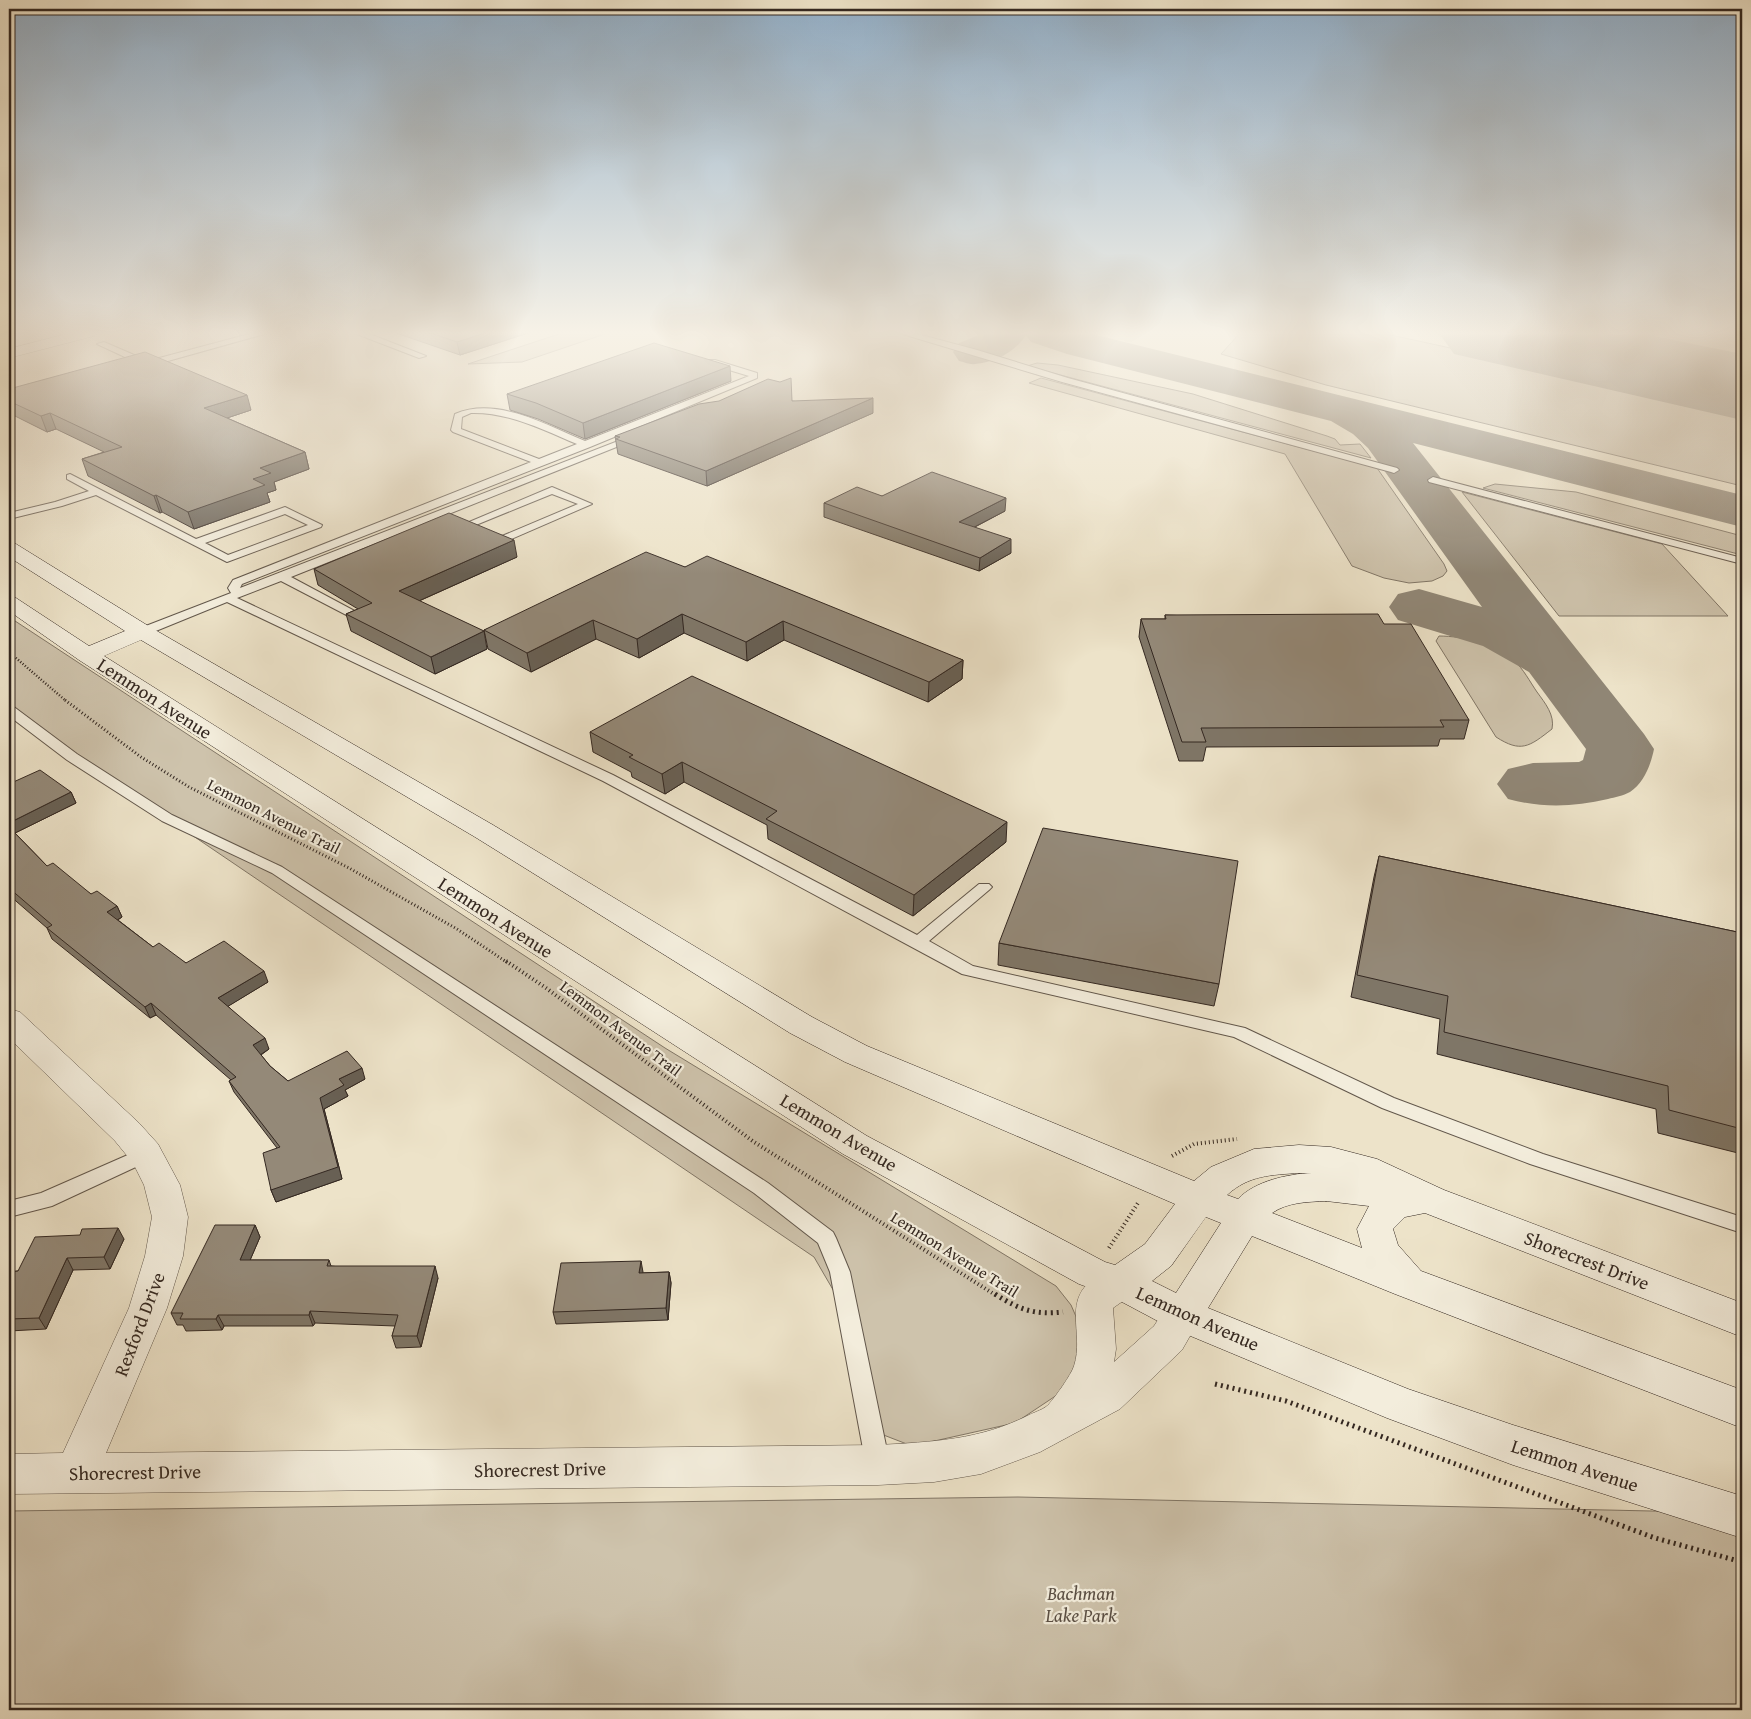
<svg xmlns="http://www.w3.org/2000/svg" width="1751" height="1719" font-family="'Gentium Book Plus',serif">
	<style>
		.green { fill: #cec3ac; stroke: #817666 }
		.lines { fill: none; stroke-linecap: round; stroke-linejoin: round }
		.taxiway { fill: #908675; fill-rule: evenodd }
		.runway { fill: #908675; fill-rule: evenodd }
		.lane-casing { stroke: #62574b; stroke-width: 2 }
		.street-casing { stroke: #62574b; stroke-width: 1 }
		.secondary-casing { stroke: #342821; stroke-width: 1 }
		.path-far3 { stroke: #342821; stroke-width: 2.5; stroke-dasharray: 1 2; stroke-linecap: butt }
		.path-far2 { stroke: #342821; stroke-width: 3; stroke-dasharray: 1 2.5; stroke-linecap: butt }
		.path-far1 { stroke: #342821; stroke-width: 4; stroke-dasharray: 1 3; stroke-linecap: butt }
		.path { stroke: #342821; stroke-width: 5; stroke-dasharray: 2 4; stroke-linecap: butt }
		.lane { fill: #f3eddc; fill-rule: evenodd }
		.street { fill: #f3eddc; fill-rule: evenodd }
		.secondary { fill: #f3eddc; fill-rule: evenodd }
		.wall { fill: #7f7667; stroke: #342821 }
		.shaded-wall { fill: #686054; stroke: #342821 }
		.building { fill: #948978; stroke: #342821 }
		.labels { text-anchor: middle; stroke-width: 4.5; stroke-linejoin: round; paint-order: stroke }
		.street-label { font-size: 16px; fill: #342821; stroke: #f3eddc }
		.near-street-label { font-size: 19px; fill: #342821; stroke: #f3eddc }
		.near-park-label { font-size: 19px; font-style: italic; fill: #5a4f44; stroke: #f3eddc }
	</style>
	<rect width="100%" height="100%" fill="#ede3c9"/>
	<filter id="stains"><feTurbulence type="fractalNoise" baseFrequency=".004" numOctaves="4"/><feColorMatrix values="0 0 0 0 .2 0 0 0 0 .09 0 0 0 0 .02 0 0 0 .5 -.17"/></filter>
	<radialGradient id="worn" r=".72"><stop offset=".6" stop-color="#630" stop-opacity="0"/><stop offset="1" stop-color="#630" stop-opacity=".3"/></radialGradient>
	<path class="green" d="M 562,333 L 608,333 L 522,362 L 468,364 Z
		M 1240,333 L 1382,333 L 1742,412 L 1742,486 L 1326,385 L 1221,354 Z
		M 1595,333 L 1742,333 L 1742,363 Z
		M 1037,363 L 1058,365 L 1193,394 L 1327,436 L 1335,439 L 1340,445 L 1360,444 L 1371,458 L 1027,366 Z
		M 1041,378 L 1377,468 L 1444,564 L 1447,571 L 1443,576 L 1432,581 L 1409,583 L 1384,578 L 1352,566 L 1285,454 L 1029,383 Z
		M 1495,484 L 1576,492 L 1742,536 L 1742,555 L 1483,488 Z
		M 1462,492 L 1662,544 L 1728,616 L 1559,616 Z
		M 9,617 L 665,1048 L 1056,1286 L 1071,1305 L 1081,1328 L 1075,1374 L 1060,1393 L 1015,1423 L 912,1446 L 868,1429 L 850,1319 L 814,1257 L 9,711 Z
		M 1439,636 C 1464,636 1494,644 1514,661 C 1523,668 1530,682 1537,692 C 1545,703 1555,715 1552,729 C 1529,747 1521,753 1496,737 L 1436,641 Z
		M 1018,1497 L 1742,1513 L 1742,1710 L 9,1710 L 9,1511 Z"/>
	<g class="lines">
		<path class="taxiway" d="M 984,333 L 1088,333 L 1742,495 L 1742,527 L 1413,443 L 1644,734 L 1654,749 C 1651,764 1644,783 1630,792 C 1623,796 1615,797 1608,799 C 1573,807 1542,808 1508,799 L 1497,784 L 1508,769 L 1533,763 L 1579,762 L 1583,760 L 1586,749 L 1529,672 L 1483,646 L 1398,620 L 1389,607 L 1398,594 L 1419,589 L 1482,607 L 1368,448 L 1353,434 L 1331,421 L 1067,354 L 1031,342 L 1026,335 C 1016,351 995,363 975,364 C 970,365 964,362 959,361 L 953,352 L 959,343 Z"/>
		<path class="runway" d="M 1439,333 L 1639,333 L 1742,354 L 1742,420 L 1454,354 Z"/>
		<g class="lane-casing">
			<path id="lane" d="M 253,333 L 268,333 L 143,368 L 140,367 L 140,364 L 97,344 L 104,342 L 148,361 Z
				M 354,333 L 367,333 L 426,356 L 419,358 Z
				M 899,333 L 914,333 L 977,350 L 1068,378 L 1397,468 L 1399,470 L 1394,473 L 1391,472 L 1062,382 Z
				M 709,360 L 715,360 L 757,373 L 757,378 L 590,447 L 242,584 L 240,588 L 631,436 L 637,436 L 639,438 L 291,577 L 364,616 L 366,618 L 364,620 L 356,620 L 281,581 L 237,598 L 613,775 L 917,935 L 979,884 L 989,884 L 992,887 L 989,890 L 929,941 L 973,966 L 1245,1028 L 1394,1098 L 1543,1154 L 1742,1217 L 1742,1233 L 1530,1164 L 1382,1108 L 1234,1037 L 962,974 L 603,781 L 227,602 L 146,635 L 142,636 L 136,632 L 138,629 L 231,593 L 228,588 L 233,580 L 531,462 L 453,432 L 451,430 L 455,414 C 497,396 546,425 585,441 L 749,376 L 709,364 ZM 471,413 C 509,412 543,430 577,444 L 539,459 L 461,429 L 462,417 Z
				M 70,474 L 196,539 L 285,507 L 322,525 L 321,527 L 227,562 L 96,495 L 62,506 L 9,519 L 9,513 L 55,502 L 89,491 L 67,479 L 67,475 ZM 285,514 L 308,525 L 228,555 L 205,543 Z
				M 1433,477 L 1742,558 L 1742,564 L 1429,482 L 1428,480 Z
				M 552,487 L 592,504 L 502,543 L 484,535 L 489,532 L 502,536 L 578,504 L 552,494 L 471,527 L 463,527 L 462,525 Z
				M 9,706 L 14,707 L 77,754 L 172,815 L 282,867 L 768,1183 L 833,1232 L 836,1238 L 850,1272 L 890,1465 L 886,1473 L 878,1476 L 870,1473 L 866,1465 L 830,1272 L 818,1243 L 754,1193 L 272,873 L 162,821 L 67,760 L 9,716 Z
				M 146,1147 L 153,1149 L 155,1154 L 153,1159 L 52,1206 L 9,1217 L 9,1201 L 41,1193 Z"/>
		</g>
		<g class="street-casing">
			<path id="street" d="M 70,333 L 96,333 L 94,336 L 9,358 L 9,349 Z
				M 9,1009 L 20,1012 L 139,1123 L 158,1144 L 180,1185 L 188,1217 L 183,1256 L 167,1308 L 106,1453 L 878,1445 C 932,1442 980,1440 1029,1415 C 1035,1412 1045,1409 1049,1404 C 1056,1396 1071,1375 1074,1366 C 1085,1333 1060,1298 1098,1276 C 1113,1268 1118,1266 1133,1272 L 1139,1283 L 1133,1294 L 1113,1308 L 1116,1349 L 1114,1362 L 1154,1326 L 1169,1303 L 1183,1298 L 1197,1303 L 1202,1315 L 1182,1350 L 1120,1409 L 1040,1452 L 981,1474 L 934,1482 L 878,1485 L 9,1494 L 9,1454 L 63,1453 L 129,1308 L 145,1256 L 152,1217 L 144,1185 L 133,1163 L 115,1141 L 9,1038 Z"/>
		</g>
		<g class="secondary-casing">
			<path id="secondary" d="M 9,542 L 16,544 L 150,627 L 493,825 L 812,1017 L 867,1046 L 1194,1181 L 1211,1167 L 1254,1149 L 1299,1145 L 1331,1147 L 1377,1159 L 1444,1190 L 1742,1303 L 1742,1337 L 1425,1213 L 1405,1217 L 1393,1229 L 1398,1245 L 1421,1271 L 1742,1390 L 1742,1428 L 1395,1294 L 1252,1236 L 1208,1308 L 1408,1389 L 1513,1425 L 1742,1496 L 1742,1538 L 1513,1465 L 1387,1418 L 1169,1327 L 1107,1294 L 1079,1284 L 843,1154 L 79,660 L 9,611 L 9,596 L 16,598 L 89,646 L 125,631 L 9,557 ZM 141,640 L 475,837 L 790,1033 L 845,1062 L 1175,1204 L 1145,1244 L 1115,1265 L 1105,1262 L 867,1136 L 104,656 ZM 1299,1173 L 1312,1173 C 1288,1174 1255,1181 1238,1199 L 1227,1195 C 1249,1175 1271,1175 1299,1173 ZM 1326,1201 L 1369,1206 L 1357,1229 L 1362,1248 L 1272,1213 C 1288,1202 1307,1202 1326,1201 ZM 1206,1217 L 1221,1223 L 1176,1293 L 1152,1281 L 1171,1266 Z"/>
		</g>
		<path class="path-far3" d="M 9,652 L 66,701"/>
		<path class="path-far2" d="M 65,700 L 141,757 L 189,787 L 349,868 L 457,929 L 508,963"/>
		<path class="path-far1" d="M 506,961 L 546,988 L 754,1142 L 997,1296
			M 1172,1156 L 1194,1144 L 1237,1139
			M 1109,1248 L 1138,1203"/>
		<path class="path" d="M 995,1294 C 1020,1310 1034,1315 1063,1312
			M 1215,1384 L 1286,1401 L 1655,1538 L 1742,1562"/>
		<use href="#lane" class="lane"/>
		<use href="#street" class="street"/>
		<use href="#secondary" class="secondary"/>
	</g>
	<path class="wall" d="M 396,333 L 528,333 L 460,355 Z
		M 731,381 L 585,439 L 538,419 L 510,410 L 507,394 Z
		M 9,389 L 251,410 L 227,418 L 305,452 L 309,469 L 274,482 L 276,490 L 267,493 L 270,502 L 194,529 L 162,512 L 160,513 L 88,476 L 82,459 L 104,452 L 56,429 L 47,432 L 9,413 Z
		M 792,401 L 873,413 L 707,486 L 618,454 L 615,436 Z
		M 882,496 L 1005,511 L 975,527 L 1011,553 L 979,571 L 824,517 L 824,503 Z
		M 517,557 L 419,601 L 487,649 L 435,674 L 351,631 L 346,614 L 358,609 L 318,585 L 314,569 Z
		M 685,567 L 963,660 L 962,679 L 928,702 L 784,640 L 747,661 L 684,633 L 639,658 L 596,639 L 531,672 L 488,649 L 484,630 Z
		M 1165,615 L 1384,624 L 1469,720 L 1464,739 L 1440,739 L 1438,746 L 1206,747 L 1203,761 L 1179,761 L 1139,637 L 1141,619 L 1165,619 Z
		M 590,732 L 1006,842 L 913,916 L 768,839 L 767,825 L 684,782 L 665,794 L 632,777 L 631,772 L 593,752 Z
		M 9,784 L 71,792 L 76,803 L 15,833 L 47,866 L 91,894 L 117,906 L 122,917 L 118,920 L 153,947 L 186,963 L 268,982 L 228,1006 L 269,1049 L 261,1055 L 270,1066 L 288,1081 L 365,1079 L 345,1090 L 348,1096 L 324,1109 L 342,1179 L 276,1202 L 271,1190 L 277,1148 L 234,1092 L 229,1081 L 231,1080 L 156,1015 L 150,1018 L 52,939 L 47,928 L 9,895 Z
		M 1379,856 L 1742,933 L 1742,1154 L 1658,1133 L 1656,1109 L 1437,1054 L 1440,1019 L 1351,997 L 1374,877 Z
		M 999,943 L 1219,984 L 1214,1006 L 998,965 Z
		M 255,1225 L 260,1237 L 250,1260 L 329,1260 L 331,1266 L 438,1278 L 421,1347 L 396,1348 L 392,1336 L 395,1326 L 315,1323 L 313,1326 L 224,1326 L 222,1330 L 186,1331 L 183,1325 L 177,1325 L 171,1313 Z
		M 124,1239 L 110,1269 L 73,1270 L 46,1329 L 9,1331 L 9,1272 L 18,1271 Z
		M 669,1272 L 671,1283 L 668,1320 L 556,1324 L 553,1312 L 642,1273 Z"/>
	<path class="shaded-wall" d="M 485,333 L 528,333 L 460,355 L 457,342 Z
		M 730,366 L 731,381 L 585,439 L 583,423 Z
		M 247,395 L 251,410 L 209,424 L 204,408 Z
		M 873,398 L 873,413 L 707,486 L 706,471 Z
		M 50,413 L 56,429 L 47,432 L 41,416 Z
		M 305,452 L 309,469 L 274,482 L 276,490 L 267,493 L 270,502 L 194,529 L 188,512 L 253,479 L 260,468 Z
		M 156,495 L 162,512 L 160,513 L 154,496 Z
		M 1006,498 L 1005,511 L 959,535 L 959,522 Z
		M 1011,539 L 1011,553 L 979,571 L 980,558 Z
		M 514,540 L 517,557 L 403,608 L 399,591 Z
		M 682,614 L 684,633 L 639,658 L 637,639 Z
		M 593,620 L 596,639 L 531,672 L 527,653 Z
		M 783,621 L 784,640 L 747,661 L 746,642 Z
		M 484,631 L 487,649 L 435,674 L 431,657 Z
		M 963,660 L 962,679 L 928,702 L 929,682 Z
		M 682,762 L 684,782 L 665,794 L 662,774 Z
		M 71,792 L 76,803 L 11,835 L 9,831 L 9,823 Z
		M 1007,822 L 1006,842 L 913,916 L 914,895 Z
		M 117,906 L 122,917 L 112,923 L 107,912 Z
		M 264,971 L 268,982 L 222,1010 L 218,998 Z
		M 151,1003 L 156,1015 L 150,1018 L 145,1007 Z
		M 265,1038 L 269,1049 L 257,1057 L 253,1045 Z
		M 362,1068 L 365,1079 L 345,1090 L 348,1096 L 324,1109 L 342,1179 L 276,1202 L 271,1190 L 320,1098 L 339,1079 Z
		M 255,1225 L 260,1237 L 245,1272 L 240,1260 Z
		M 118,1228 L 124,1239 L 110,1269 L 104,1257 Z
		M 67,1258 L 73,1270 L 46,1329 L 39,1318 Z
		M 641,1261 L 643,1272 L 641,1284 L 639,1273 Z
		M 435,1266 L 438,1278 L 421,1347 L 417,1336 Z
		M 669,1272 L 671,1283 L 668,1320 L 666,1308 Z
		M 310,1311 L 315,1323 L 313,1326 L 309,1315 Z
		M 218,1315 L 224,1326 L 222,1330 L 216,1319 Z"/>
	<path class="building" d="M 431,333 L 485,333 L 457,342 Z
		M 654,343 L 730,366 L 583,423 L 536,403 L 507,394 Z
		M 145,352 L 247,395 L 204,408 L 305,452 L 260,468 L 271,473 L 253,479 L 265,485 L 188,512 L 156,495 L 154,496 L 82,459 L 122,447 L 50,413 L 41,416 L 9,401 L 9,389 Z
		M 791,378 L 792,401 L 873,398 L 706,471 L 616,439 L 620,437 L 615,436 L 699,404 L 719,401 L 768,379 L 780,382 Z
		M 932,472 L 1006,498 L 959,522 L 1011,539 L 980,558 L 824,503 L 857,487 L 882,496 Z
		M 449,513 L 514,540 L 399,591 L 484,631 L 431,657 L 346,614 L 372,603 L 314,569 Z
		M 646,552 L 685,567 L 707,556 L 963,660 L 929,682 L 783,621 L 746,642 L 682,614 L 637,639 L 593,620 L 527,653 L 484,630 Z
		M 1378,614 L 1384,624 L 1411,624 L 1469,720 L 1440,720 L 1444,727 L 1201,728 L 1206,742 L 1182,742 L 1141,619 L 1166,619 L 1165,615 Z
		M 692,676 L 1007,822 L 914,895 L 766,819 L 777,811 L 682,762 L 662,774 L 629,757 L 633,755 L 590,732 Z
		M 40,770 L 71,792 L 9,823 L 9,784 Z
		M 9,827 L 47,866 L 53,863 L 91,894 L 97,891 L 117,906 L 107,912 L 153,947 L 159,943 L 186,963 L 224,941 L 264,971 L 218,998 L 265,1038 L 253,1045 L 270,1066 L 288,1081 L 347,1051 L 362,1068 L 339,1079 L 344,1085 L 320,1098 L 338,1167 L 271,1190 L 263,1153 L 280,1147 L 229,1081 L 236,1077 L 151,1003 L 145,1007 L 47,928 L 52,925 L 9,888 Z
		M 1043,828 L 1238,861 L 1219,984 L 999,943 Z
		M 1379,856 L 1742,933 L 1742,1129 L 1669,1110 L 1668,1086 L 1444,1032 L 1448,996 L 1357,975 Z
		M 215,1225 L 255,1225 L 240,1260 L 329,1260 L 327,1266 L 435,1266 L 417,1336 L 392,1336 L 398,1315 L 310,1311 L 309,1315 L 218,1315 L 216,1319 L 180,1319 L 183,1313 L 171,1313 Z
		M 118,1228 L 104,1257 L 67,1258 L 39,1318 L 9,1319 L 9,1272 L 18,1271 L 35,1237 L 80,1235 L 82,1229 Z
		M 641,1261 L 639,1273 L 669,1272 L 666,1308 L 553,1312 L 561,1263 Z"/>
	<linearGradient id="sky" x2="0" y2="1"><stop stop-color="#91adc5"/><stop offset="0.58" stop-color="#f7f2e7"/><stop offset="1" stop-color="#f7f2e7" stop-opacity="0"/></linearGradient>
	<rect width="1751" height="574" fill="url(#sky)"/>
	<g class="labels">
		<g class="street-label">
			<text transform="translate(274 816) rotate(27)" y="6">Lemmon Avenue Trail</text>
			<text transform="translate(621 1028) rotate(37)" y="6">Lemmon Avenue Trail</text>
			<text transform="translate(955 1254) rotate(32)" y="6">Lemmon Avenue Trail</text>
		</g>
		<g class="near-street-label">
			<text transform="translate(155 698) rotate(33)" y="7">Lemmon Avenue</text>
			<text transform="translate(496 917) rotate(33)" y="7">Lemmon Avenue</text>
			<text transform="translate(839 1132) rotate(31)" y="7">Lemmon Avenue</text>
			<text transform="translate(1587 1260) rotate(21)" y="7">Shorecrest Drive</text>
			<text transform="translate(1198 1318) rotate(24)" y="7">Lemmon Avenue</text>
			<text transform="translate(139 1324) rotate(-69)" y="7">Rexford Drive</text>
			<text transform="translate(1575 1465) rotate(18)" y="7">Lemmon Avenue</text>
			<text transform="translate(540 1469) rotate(-1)" y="7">Shorecrest Drive</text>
			<text transform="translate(135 1472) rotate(-1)" y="7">Shorecrest Drive</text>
		</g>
		<g class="near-park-label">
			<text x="1081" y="1600">Bachman<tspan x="1081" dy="22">Lake Park</tspan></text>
		</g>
	</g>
	<rect width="1751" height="1719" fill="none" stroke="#ede3c9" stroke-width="30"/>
	<rect x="10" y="10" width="1731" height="1699" fill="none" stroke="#342821" stroke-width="2.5"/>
	<rect x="15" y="15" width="1721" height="1689" fill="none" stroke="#342821"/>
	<rect width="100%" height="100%" filter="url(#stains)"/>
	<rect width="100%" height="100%" fill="url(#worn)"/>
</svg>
